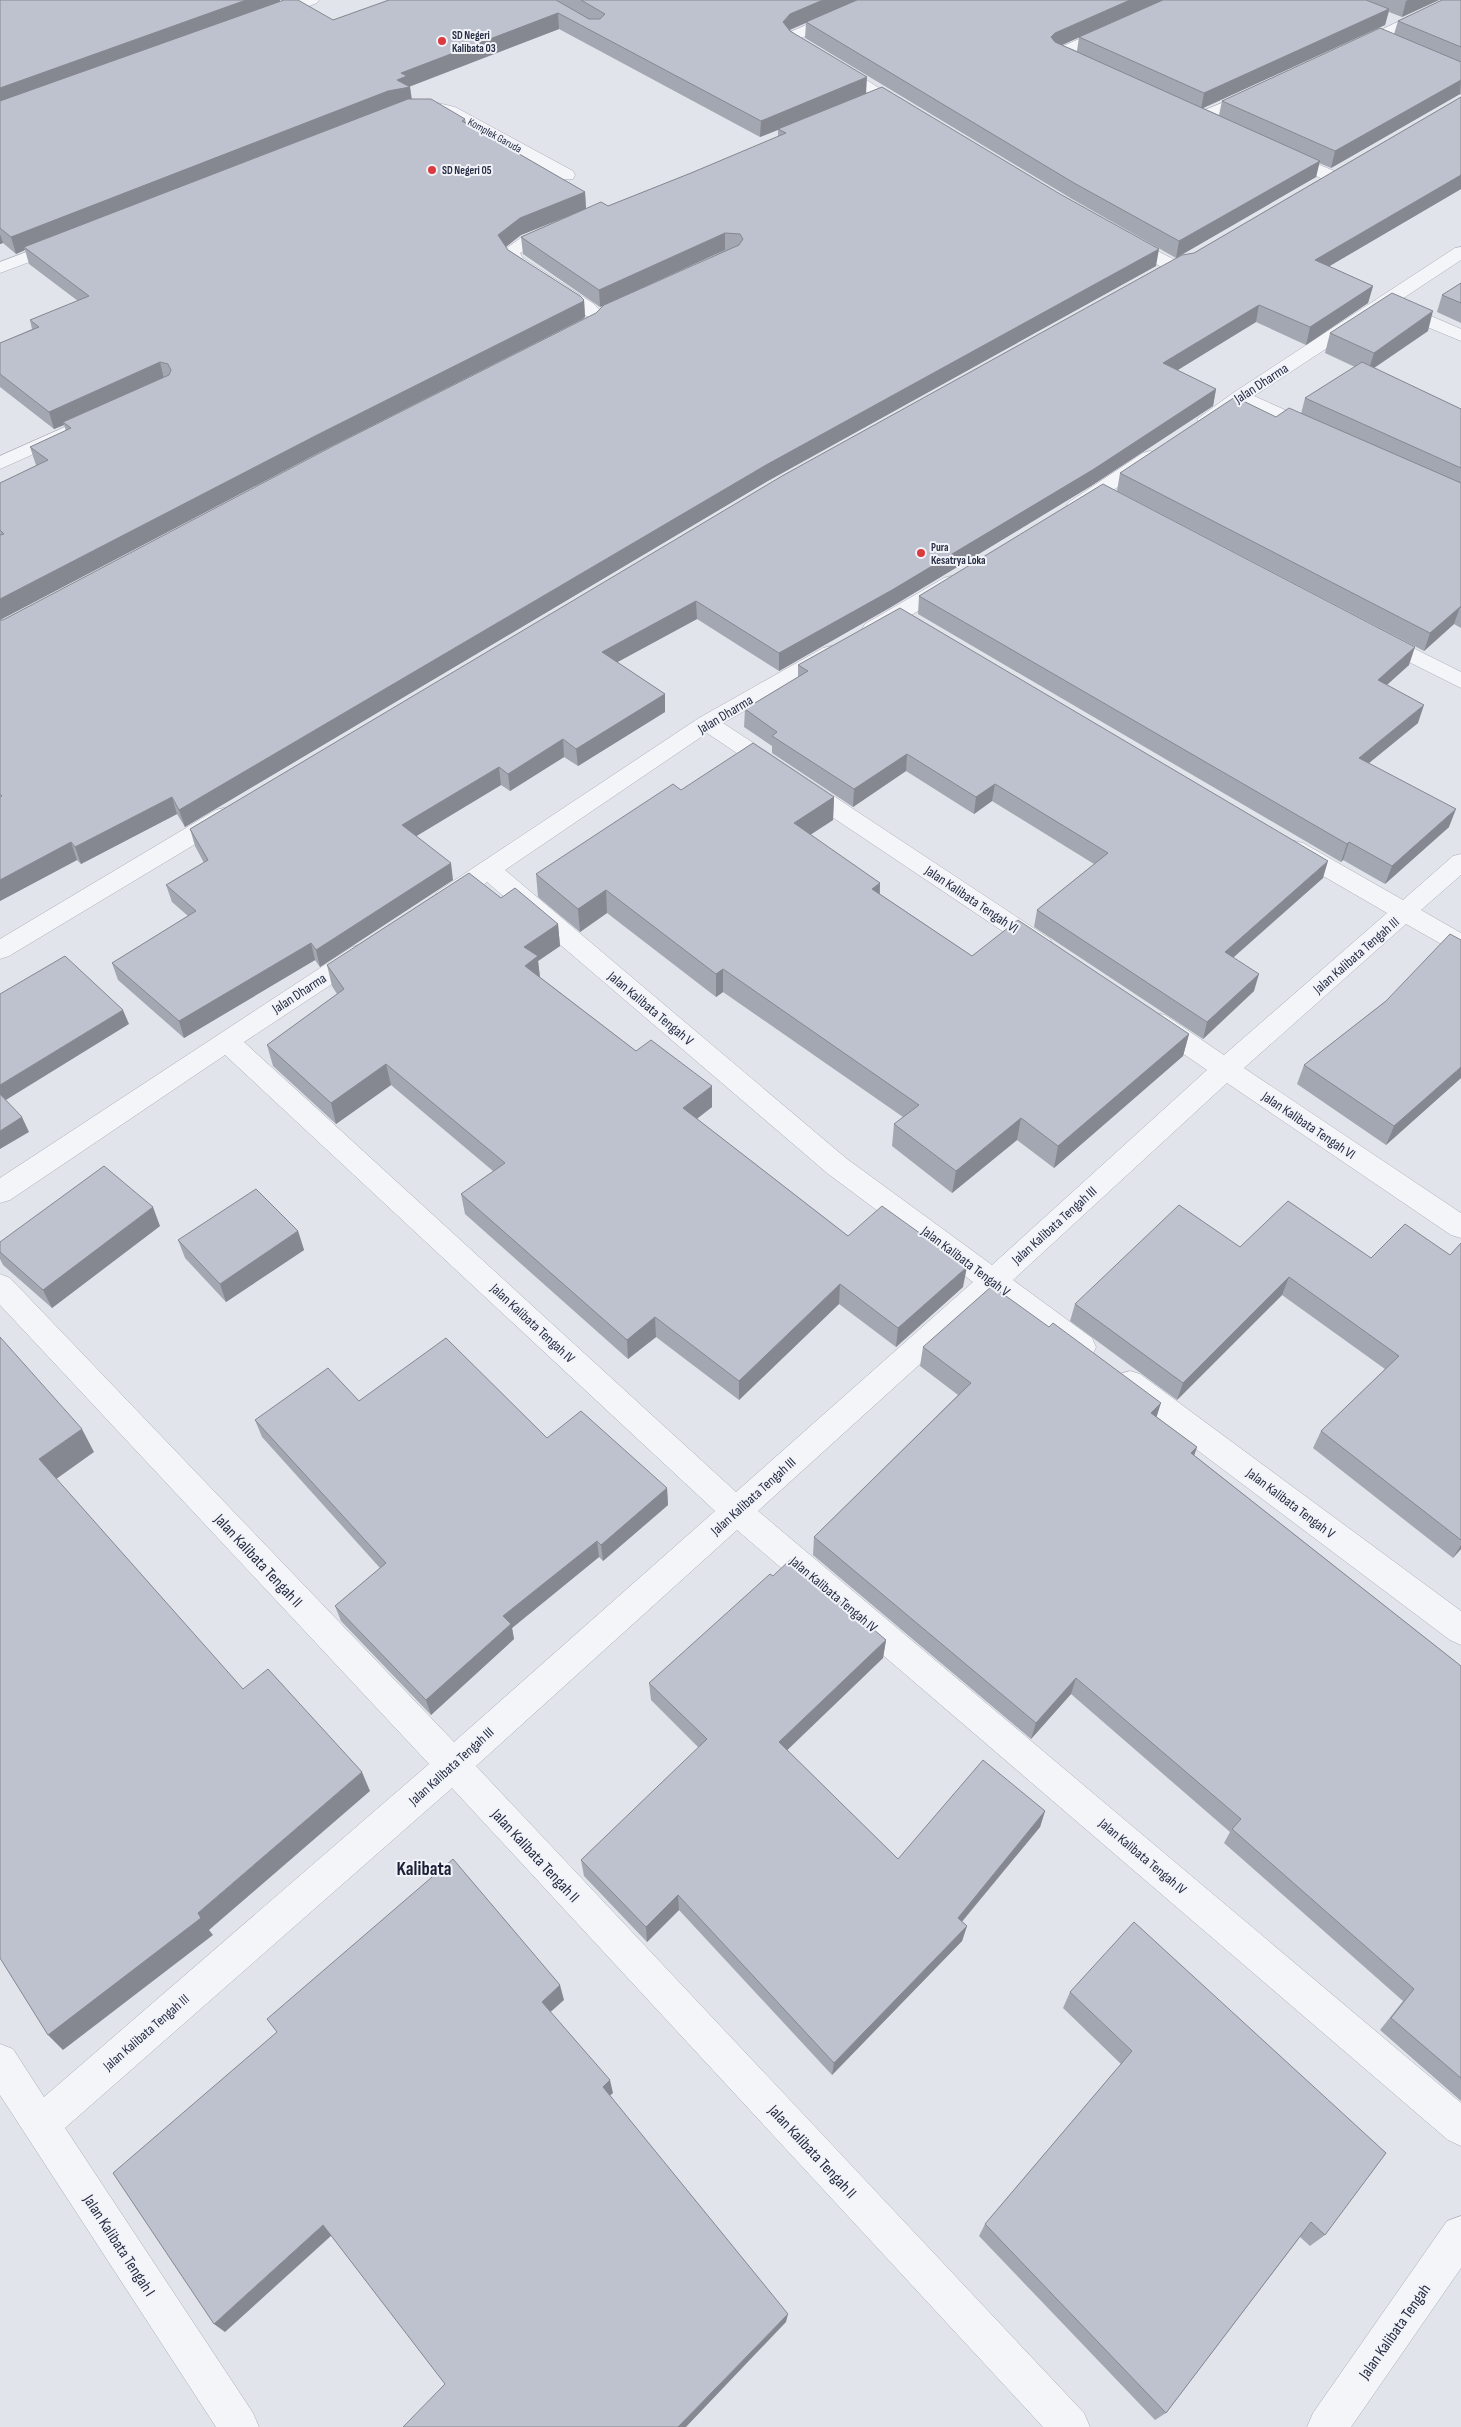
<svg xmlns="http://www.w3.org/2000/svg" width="1461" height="2427" font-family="'Sofia Sans Condensed',sans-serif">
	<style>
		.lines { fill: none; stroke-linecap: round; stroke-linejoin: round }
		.minor-casing { stroke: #a9adb9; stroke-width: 1 }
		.minor { fill: #f4f5f9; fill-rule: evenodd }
		.wall { fill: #a3a7b1; fill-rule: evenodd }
		.shaded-wall { fill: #858890 }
		.building { fill: #bec2ce; stroke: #858890 }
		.poi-dot { fill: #db3b3e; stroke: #f1f3f8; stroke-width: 2 }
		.labels { text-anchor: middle; stroke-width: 4; stroke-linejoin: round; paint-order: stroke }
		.far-poi-label { font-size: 11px; font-weight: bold; fill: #272e44; stroke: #f1f3f8; text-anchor: start }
		.far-street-label { font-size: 11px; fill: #272e44; stroke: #f1f3f8 }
		.street-label { font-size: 14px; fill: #272e44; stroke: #f1f3f8 }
		.near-street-label { font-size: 16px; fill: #272e44; stroke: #f1f3f8 }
		.near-quarter-label { font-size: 19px; font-weight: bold; fill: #1a1f35; stroke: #f1f3f8 }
	</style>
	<rect width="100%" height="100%" fill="#e1e4eb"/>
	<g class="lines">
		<g class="minor-casing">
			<path id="minor" d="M 298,0 L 319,0 L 317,3 L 274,19 L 269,20 L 262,16 L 264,13 Z
				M 864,0 L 883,0 L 881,3 L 801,38 L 890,95 L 888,98 L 856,111 L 848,106 L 850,103 L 870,94 L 791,45 L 785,38 L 790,32 Z
				M 1168,0 L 1187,0 L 1185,3 L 1072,53 L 1091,64 L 1088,67 L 1078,67 L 1054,56 L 1051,53 L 1054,50 Z
				M 1444,0 L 1461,0 L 1461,3 L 1361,50 L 1351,50 L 1348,47 L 1351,44 Z
				M 1253,90 L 1259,92 L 1261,95 L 1259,98 L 1207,120 L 1201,122 L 1193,117 L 1195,114 Z
				M 429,101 L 455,107 L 573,171 L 575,175 L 573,179 L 561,179 L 444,114 L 423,109 L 421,106 Z
				M 1284,150 L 1339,173 L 1341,177 L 1339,181 L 1327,181 L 1278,158 L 1276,155 Z
				M 555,225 L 561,226 L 564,230 L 561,234 L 520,253 L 523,258 L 594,304 L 607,317 C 599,329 581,342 566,338 L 563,334 L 588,317 L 511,266 L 501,252 L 522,237 Z
				M 1126,235 L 1179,262 L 1182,266 L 1179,270 L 1167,270 L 1120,244 L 1117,240 L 1120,236 Z
				M 61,239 L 67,240 L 70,244 L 67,248 L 0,273 L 0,262 Z
				M 1461,247 L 1461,260 L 1396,303 L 1403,304 L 1461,329 L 1461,341 L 1391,312 L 1388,308 L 1254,396 L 1321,426 L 1324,430 L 1321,434 L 1307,434 L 1242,405 L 1214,423 L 1200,423 L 1197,419 L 1233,393 L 1455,248 Z
				M 65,427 L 72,429 L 75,433 L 72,437 L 0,469 L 0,456 Z
				M 1150,451 L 1157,453 L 1160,457 L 1157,461 L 1083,510 L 1076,512 L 1069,510 L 1066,506 L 1069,502 L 1143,453 Z
				M 951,576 L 958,578 L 961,582 L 958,586 L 881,634 L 873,636 L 865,634 L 862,629 L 865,624 L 944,578 Z
				M 1379,631 L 1461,672 L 1461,688 L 1371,643 L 1368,638 L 1371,633 Z
				M 831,646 L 839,648 L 842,653 L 839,658 L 723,723 L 1050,939 L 1053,945 L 1050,951 L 1041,954 L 1032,951 L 707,733 L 505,870 L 847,1159 L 992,1265 L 1207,1070 L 1147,1029 L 1143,1022 L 1147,1015 L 1156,1013 L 1165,1015 L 1224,1055 L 1387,913 L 1287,855 L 1283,849 L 1287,843 L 1295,841 L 1303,843 L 1403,900 L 1453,856 L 1461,854 L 1461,875 L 1421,910 L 1461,933 L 1461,953 L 1452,950 L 1406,924 L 1244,1068 L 1461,1213 L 1461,1238 L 1451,1235 L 1227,1083 L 1013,1280 L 1092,1338 L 1096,1347 L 1092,1356 L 1082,1359 L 1072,1356 L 994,1297 L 758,1511 L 1461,2103 L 1461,2146 L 1448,2140 L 737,1530 L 476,1766 L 1084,2413 L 1090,2427 L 1043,2427 L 452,1788 L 65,2128 L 253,2413 L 259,2427 L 216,2427 L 0,2095 L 0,2044 L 13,2049 L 44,2097 L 429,1764 L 0,1305 L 0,1274 L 10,1278 L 454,1742 L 715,1511 L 225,1055 L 10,1200 L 0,1203 L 0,1178 L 352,947 L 361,944 L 370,947 L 373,953 L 370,959 L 244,1042 L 736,1492 L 973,1282 L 827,1173 L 487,882 C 473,892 456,909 437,904 L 434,898 L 437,892 L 699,718 L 823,648 Z
				M 224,808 L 232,810 L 236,816 L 232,822 L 9,956 L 0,959 L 0,939 L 216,810 Z
				M 1130,1371 L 1140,1374 L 1461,1611 L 1461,1645 L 1450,1640 L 1120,1392 L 1115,1383 L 1120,1374 Z
				M 1461,2216 L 1461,2268 L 1351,2427 L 1307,2427 L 1313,2413 L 1447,2221 Z"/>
		</g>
		<use href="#minor" class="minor"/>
	</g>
	<path class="wall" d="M 0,0 L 280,2 L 333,20 L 389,0 L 1439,0 L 1402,17 L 1389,12 L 1385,25 L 1203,108 L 1219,115 L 1222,101 L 1394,34 L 1398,21 L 1461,0 L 1461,95 L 1460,94 L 1331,168 L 1319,163 L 1316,177 L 1176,258 L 1072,199 L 805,38 L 806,23 L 790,30 L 866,93 L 1156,266 L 766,482 L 185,827 L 177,814 L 81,864 L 77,860 L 0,901 L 0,620 L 3,620 L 725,250 L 600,307 L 523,254 L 521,237 L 573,214 L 521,235 L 506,247 L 508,250 L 584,300 L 585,317 L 320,452 L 0,620 L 0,483 L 37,465 L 36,465 L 30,447 L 66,431 L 64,425 L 54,429 L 0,387 L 0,343 L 32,329 L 30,320 L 78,301 L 29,264 L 25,250 L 16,254 L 3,243 L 0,244 ZM 559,29 L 760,137 L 778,130 L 778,137 L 691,173 L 608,206 L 586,209 L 585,192 L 466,123 L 465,119 L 412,99 L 410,87 L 409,87 ZM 1079,37 L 1077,51 L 1062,45 Z
		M 1461,97 L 1461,189 L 1329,266 L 1373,286 L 1368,303 L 1306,345 L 1256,322 L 1177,370 L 1216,389 L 1213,406 L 1091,486 L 891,607 L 779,671 L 697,619 L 617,662 L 665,694 L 665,712 L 578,766 L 564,757 L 510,791 L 501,785 L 416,836 L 453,880 L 320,967 L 315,960 L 184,1038 L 118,980 L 112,963 L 188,916 L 172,902 L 166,885 L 204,863 L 195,846 L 190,829 L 1194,253 Z
		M 1461,283 L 1461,323 L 1437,312 L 1442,295 Z
		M 1428,331 L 1374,368 L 1461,409 L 1461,628 L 1454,624 L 1424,651 L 1117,491 L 1120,473 L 1276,417 L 1301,414 L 1305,398 L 1355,367 L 1325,353 L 1330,333 Z
		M 919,596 L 1409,665 L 1387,685 L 1418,723 L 1369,763 L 1449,827 L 1385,884 L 1343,860 L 1341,862 L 918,614 Z
		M 798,665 L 1323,878 L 1233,958 L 1254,991 L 1203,1039 L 1034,927 L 1037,910 L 1094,864 L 992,801 L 974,814 L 906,771 L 853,807 L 772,753 L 772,746 L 744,727 L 745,709 L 798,677 Z
		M 681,790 L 834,797 L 833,820 L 810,835 L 880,883 L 880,894 L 972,956 L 1189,1034 L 1183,1056 L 1054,1168 L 1017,1140 L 952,1193 L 892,1146 L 894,1124 L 903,1117 L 723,992 L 716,997 L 607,913 L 580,932 L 538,897 L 536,874 Z
		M 501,898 L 558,924 L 560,946 L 538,961 L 540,977 L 636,1051 L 712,1107 L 697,1119 L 848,1236 L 963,1287 L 896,1347 L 839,1304 L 739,1400 L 656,1337 L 628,1359 L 465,1214 L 461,1194 L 493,1171 L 391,1085 L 336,1124 L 273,1066 L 267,1045 L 337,994 L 332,986 L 327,965 Z
		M 1386,1001 L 1461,1078 L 1386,1145 L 1297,1084 L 1304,1065 Z
		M 160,1226 L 52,1308 L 3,1265 L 0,1259 L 0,1242 Z
		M 298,1231 L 304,1250 L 226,1302 L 185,1258 L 178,1240 Z
		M 1461,1243 L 1461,1549 L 1453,1558 L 1313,1448 L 1321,1431 L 1385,1369 L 1282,1295 L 1177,1400 L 1070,1321 L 1075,1304 L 1240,1247 L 1371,1258 L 1450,1255 Z
		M 923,1347 L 1157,1417 L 1197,1447 L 1194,1455 L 1461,1666 L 1461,2101 L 1380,2030 L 1403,2001 L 1224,1843 L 1230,1832 L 1071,1694 L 1031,1739 L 813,1555 L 814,1537 L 958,1395 L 920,1366 Z
		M 359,1401 L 547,1438 L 667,1488 L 668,1505 L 603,1561 L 599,1557 L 512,1628 L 514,1639 L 431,1715 L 341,1621 L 335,1606 L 380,1568 L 262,1437 L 255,1420 Z
		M 773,1576 L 886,1640 L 883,1658 L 787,1750 L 898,1859 L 1045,1811 L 1040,1827 L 962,1922 L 967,1926 L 962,1941 L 832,2075 L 679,1910 L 647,1942 L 584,1876 L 581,1860 L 699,1748 L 651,1700 L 649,1683 Z
		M 1070,1992 L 1325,2235 L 1310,2246 L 1300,2237 L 1166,2413 L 1155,2420 L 979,2236 L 985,2224 L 1121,2064 L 1063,2008 Z"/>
	<path class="shaded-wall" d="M 246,0 L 280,0 L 280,4 L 0,106 L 0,88 Z
		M 823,0 L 859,0 L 789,30 L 783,22 L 790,14 Z
		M 1130,0 L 1163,0 L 1053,49 L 1051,37 L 1055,33 Z
		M 1408,0 L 1439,0 L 1402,17 L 1406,1 Z
		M 1389,9 L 1385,25 L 1201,109 L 1204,93 Z
		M 558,13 L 559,29 L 408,87 L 410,87 L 412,104 L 24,247 L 25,250 L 16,254 L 11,237 L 397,80 L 401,73 Z
		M 867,77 L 866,94 L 760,137 L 761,121 Z
		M 1461,80 L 1460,94 L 1331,168 L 1335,151 Z
		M 1320,161 L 1316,177 L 1176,258 L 1179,241 Z
		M 1461,175 L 1461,189 L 1311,277 L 1315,260 Z
		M 585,192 L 586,209 L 521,235 L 499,252 L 498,235 L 520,218 Z
		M 725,233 L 725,250 L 600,307 L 599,290 Z
		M 0,234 L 3,243 L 0,244 Z
		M 1159,249 L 1156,266 L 766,482 L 185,827 L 179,810 L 766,465 Z
		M 1373,286 L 1368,303 L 1306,345 L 1310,327 Z
		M 584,300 L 585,317 L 583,319 L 320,452 L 0,620 L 0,599 L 317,435 Z
		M 1259,305 L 1256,322 L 1160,381 L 1163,363 Z
		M 1433,311 L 1428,331 L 1368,372 L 1374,353 Z
		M 160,362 L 164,379 L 63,422 L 64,425 L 54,429 L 49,412 Z
		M 1216,389 L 1213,406 L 1091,486 L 891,607 L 779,671 L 779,653 Z
		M 696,601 L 697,619 L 603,670 L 602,652 Z
		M 1460,607 L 1454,624 L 1424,651 L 1430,633 Z
		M 1415,647 L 1409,665 L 1372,698 L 1378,680 Z
		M 665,694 L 665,712 L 578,766 L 576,749 Z
		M 1424,705 L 1418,723 L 1353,776 L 1359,758 Z
		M 563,739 L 564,757 L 510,791 L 508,774 Z
		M 907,754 L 906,771 L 853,807 L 854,789 Z
		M 499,767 L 501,785 L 405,843 L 402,825 Z
		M 995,784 L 992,801 L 974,814 L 976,797 Z
		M 172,797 L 177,814 L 81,864 L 75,847 Z
		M 834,797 L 833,820 L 793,846 L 794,823 Z
		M 1456,809 L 1449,827 L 1385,884 L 1392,866 Z
		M 71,842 L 77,860 L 0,901 L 0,880 Z
		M 1349,842 L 1343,860 L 1341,862 L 1347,844 Z
		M 1328,861 L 1323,878 L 1220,969 L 1225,952 Z
		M 451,863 L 453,880 L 320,967 L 316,950 Z
		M 880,883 L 879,905 L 872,889 Z
		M 606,890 L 607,913 L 580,932 L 578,909 Z
		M 558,924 L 560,946 L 538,961 L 540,978 L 525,966 L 524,947 Z
		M 311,943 L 315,960 L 184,1038 L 179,1021 Z
		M 723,969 L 723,992 L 716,997 L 716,974 Z
		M 1259,974 L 1254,991 L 1203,1039 L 1207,1022 Z
		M 123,1010 L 129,1024 L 1,1103 L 0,1100 L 0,1085 Z
		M 1189,1034 L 1183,1056 L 1054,1168 L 1058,1146 Z
		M 386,1064 L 391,1085 L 336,1124 L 331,1103 Z
		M 1461,1067 L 1461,1078 L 1386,1145 L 1394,1126 Z
		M 712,1086 L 712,1107 L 683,1129 L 683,1108 Z
		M 22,1117 L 29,1132 L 0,1149 L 0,1131 Z
		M 1021,1118 L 1017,1140 L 952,1193 L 956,1171 Z
		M 153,1207 L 160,1226 L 52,1308 L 43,1290 Z
		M 298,1231 L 304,1250 L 226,1302 L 220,1284 Z
		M 967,1267 L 963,1287 L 896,1347 L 898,1328 Z
		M 1289,1277 L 1282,1295 L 1177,1400 L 1183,1383 Z
		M 840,1284 L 839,1304 L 739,1400 L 739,1381 Z
		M 655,1317 L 656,1337 L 628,1359 L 627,1340 Z
		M 1161,1403 L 1155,1422 L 1151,1413 Z
		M 82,1429 L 94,1452 L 52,1482 L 39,1459 Z
		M 1197,1447 L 1191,1465 L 1191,1453 Z
		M 667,1488 L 668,1505 L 603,1561 L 601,1545 Z
		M 597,1541 L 599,1557 L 512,1628 L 514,1639 L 431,1715 L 426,1700 L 503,1616 Z
		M 1461,1545 L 1461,1549 L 1453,1558 Z
		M 886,1640 L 883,1658 L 778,1759 L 779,1742 Z
		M 1076,1678 L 1071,1694 L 1031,1739 L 1036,1723 Z
		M 362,1772 L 370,1791 L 209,1930 L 213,1935 L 63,2050 L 48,2035 L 198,1913 Z
		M 1045,1811 L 1040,1827 L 953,1932 L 958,1918 Z
		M 678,1895 L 679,1910 L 647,1942 L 646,1927 Z
		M 967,1926 L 962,1941 L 832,2075 L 834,2063 Z
		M 560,1985 L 564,2000 L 546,2016 L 542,2002 Z
		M 610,2080 L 613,2093 L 605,2100 L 603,2087 Z
		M 323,2225 L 332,2235 L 225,2332 L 214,2324 Z
		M 788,2314 L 786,2322 L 686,2427 L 678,2427 Z"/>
	<path class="building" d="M 0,0 L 246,0 L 0,88 Z
		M 284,0 L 298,0 L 333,20 L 389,0 L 556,0 L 589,19 L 600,19 L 605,14 L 581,0 L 823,0 L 790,14 L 783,22 L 790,31 L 867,77 L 761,121 L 558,13 L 401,73 L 407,76 L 397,80 L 410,87 L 388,91 L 11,237 L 0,228 L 0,101 Z
		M 857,0 L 1130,0 L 1055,33 L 1051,37 L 1055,42 L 1320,161 L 1179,241 L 1074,183 L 806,22 Z
		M 1163,0 L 1366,0 L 1389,9 L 1204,93 L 1079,37 Z
		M 1442,0 L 1461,0 L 1461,47 L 1398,21 Z
		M 1380,28 L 1461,62 L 1461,80 L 1335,151 L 1222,101 Z
		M 882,87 L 1060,194 L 1159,249 L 766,465 L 179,810 L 172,797 L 75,847 L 71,842 L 0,880 L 0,797 L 2,796 L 0,794 L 0,620 L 3,620 L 333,446 L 596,313 L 604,305 L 739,245 L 743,239 L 740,234 L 725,233 L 599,290 L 521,237 L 601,202 L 608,206 L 691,173 L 786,133 L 778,129 Z
		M 1461,97 L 1461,175 L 1315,260 L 1373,286 L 1310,327 L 1259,305 L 1163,363 L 1216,389 L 1094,469 L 892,590 L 779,653 L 696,601 L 602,652 L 665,694 L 576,749 L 563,739 L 508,774 L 499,767 L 402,825 L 451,863 L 316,950 L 311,943 L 179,1021 L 112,963 L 196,911 L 166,885 L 208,860 L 190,829 L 782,476 L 1182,255 L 1194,253 Z
		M 408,99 L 431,99 L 465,119 L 462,121 L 585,192 L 520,218 L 498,235 L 508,250 L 580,296 L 584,300 L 582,302 L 317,435 L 0,599 L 0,535 L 4,534 L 0,530 L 0,483 L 48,460 L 30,447 L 71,428 L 63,422 L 169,375 L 171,370 L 168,364 L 160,362 L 49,412 L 0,374 L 0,343 L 39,327 L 30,320 L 89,296 L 24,247 Z
		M 1461,283 L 1461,303 L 1442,295 Z
		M 1392,293 L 1433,311 L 1374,353 L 1330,333 Z
		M 1362,362 L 1461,409 L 1461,468 L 1305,398 Z
		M 1235,397 L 1276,417 L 1289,408 L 1461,483 L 1461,607 L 1460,607 L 1430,633 L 1120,473 Z
		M 1103,484 L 1415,647 L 1378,680 L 1424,705 L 1359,758 L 1456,809 L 1392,866 L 1349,842 L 1347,844 L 919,596 Z
		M 900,608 L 1328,861 L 1225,952 L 1259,974 L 1207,1022 L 1037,910 L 1108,853 L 995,784 L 976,797 L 907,754 L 854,789 L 772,736 L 777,732 L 745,709 L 808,671 L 798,665 Z
		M 753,743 L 834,797 L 794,823 L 880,883 L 872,889 L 972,956 L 1018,920 L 1189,1034 L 1058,1146 L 1021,1118 L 956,1171 L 894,1124 L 919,1105 L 723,969 L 716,974 L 606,890 L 578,909 L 536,874 L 673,784 L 681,790 Z
		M 469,873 L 501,898 L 515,888 L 558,924 L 524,947 L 538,956 L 525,966 L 636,1051 L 651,1040 L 712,1086 L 683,1108 L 848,1236 L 882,1206 L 967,1267 L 898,1328 L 840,1284 L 739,1381 L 655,1317 L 627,1340 L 461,1194 L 505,1163 L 386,1064 L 331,1103 L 267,1045 L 344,989 L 327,965 Z
		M 1450,934 L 1461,940 L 1461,1067 L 1394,1126 L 1304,1065 L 1386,1001 Z
		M 65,956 L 123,1010 L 0,1085 L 0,994 Z
		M 0,1094 L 22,1117 L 0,1131 Z
		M 104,1166 L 153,1207 L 43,1290 L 0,1252 L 0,1242 Z
		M 256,1189 L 298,1231 L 220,1284 L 178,1240 Z
		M 1288,1201 L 1371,1258 L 1405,1224 L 1450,1255 L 1461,1243 L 1461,1540 L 1321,1431 L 1399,1356 L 1289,1277 L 1183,1383 L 1075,1304 L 1179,1205 L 1240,1247 Z
		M 992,1286 L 1049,1327 L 1053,1323 L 1161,1403 L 1151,1413 L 1197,1447 L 1191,1453 L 1461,1666 L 1461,2078 L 1391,2018 L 1414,1989 L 1232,1829 L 1241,1819 L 1076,1678 L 1036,1723 L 814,1537 L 971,1383 L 923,1347 Z
		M 0,1337 L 82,1429 L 39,1459 L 243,1689 L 268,1669 L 362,1772 L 198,1913 L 201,1918 L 48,2035 L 0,1958 Z
		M 446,1338 L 547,1438 L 581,1411 L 667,1488 L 601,1545 L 597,1541 L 503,1616 L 511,1624 L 426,1700 L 335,1606 L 386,1563 L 255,1420 L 328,1368 L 359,1401 Z
		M 791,1559 L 886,1640 L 779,1742 L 898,1859 L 983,1760 L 1045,1811 L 958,1918 L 967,1926 L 834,2063 L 678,1895 L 646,1927 L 581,1860 L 707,1739 L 649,1683 L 770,1574 L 773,1576 Z
		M 453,1859 L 560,1985 L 542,2002 L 610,2080 L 603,2087 L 788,2314 L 678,2427 L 403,2427 L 445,2384 L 323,2225 L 214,2324 L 113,2173 L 277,2032 L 267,2019 Z
		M 1134,1922 L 1386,2153 L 1325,2235 L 1311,2222 L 1166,2413 L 985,2224 L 1132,2051 L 1070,1992 Z"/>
	<g class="poi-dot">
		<circle cx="442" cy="41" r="5"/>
		<circle cx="432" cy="170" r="5"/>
		<circle cx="921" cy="553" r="5"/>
	</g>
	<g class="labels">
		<g class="far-poi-label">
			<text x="452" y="39">SD Negeri<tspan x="452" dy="13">Kalibata 03</tspan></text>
			<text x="442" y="174">SD Negeri 05</text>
			<text x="931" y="551">Pura<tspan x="931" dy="13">Kesatrya Loka</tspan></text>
		</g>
		<g class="far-street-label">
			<text transform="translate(495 135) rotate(29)" y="4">Komplek Garuda</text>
		</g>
		<g class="street-label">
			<text transform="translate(1261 383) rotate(-33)" y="5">Jalan Dharma</text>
			<text transform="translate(725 714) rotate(-31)" y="5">Jalan Dharma</text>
			<text transform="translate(972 899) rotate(34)" y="5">Jalan Kalibata Tengah VI</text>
			<text transform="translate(1356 955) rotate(-41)" y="5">Jalan Kalibata Tengah III</text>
			<text transform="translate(299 993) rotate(-33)" y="5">Jalan Dharma</text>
			<text transform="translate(651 1008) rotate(40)" y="5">Jalan Kalibata Tengah V</text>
			<text transform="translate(1309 1125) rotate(34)" y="5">Jalan Kalibata Tengah VI</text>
			<text transform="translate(1054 1225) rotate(-42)" y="5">Jalan Kalibata Tengah III</text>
			<text transform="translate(966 1261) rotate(37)" y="5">Jalan Kalibata Tengah V</text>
			<text transform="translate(533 1323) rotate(43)" y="5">Jalan Kalibata Tengah IV</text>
			<text transform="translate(753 1496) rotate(-42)" y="5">Jalan Kalibata Tengah III</text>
			<text transform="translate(1291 1503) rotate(37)" y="5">Jalan Kalibata Tengah V</text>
			<text transform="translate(834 1594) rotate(40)" y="5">Jalan Kalibata Tengah IV</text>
			<text transform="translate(451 1766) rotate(-42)" y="5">Jalan Kalibata Tengah III</text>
			<text transform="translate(1143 1856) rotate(40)" y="5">Jalan Kalibata Tengah IV</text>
			<text transform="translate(146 2032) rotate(-41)" y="5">Jalan Kalibata Tengah III</text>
		</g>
		<g class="near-street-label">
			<text transform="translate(259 1560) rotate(47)" y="6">Jalan Kalibata Tengah II</text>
			<text transform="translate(536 1855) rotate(47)" y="6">Jalan Kalibata Tengah II</text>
			<text transform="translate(813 2151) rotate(47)" y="6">Jalan Kalibata Tengah II</text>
			<text transform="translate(120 2245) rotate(57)" y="6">Jalan Kalibata Tengah I</text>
			<text transform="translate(1394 2331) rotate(-55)" y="6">Jalan Kalibata Tengah</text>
		</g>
		<g class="near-quarter-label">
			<text x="424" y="1875">Kalibata</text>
		</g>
	</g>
</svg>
